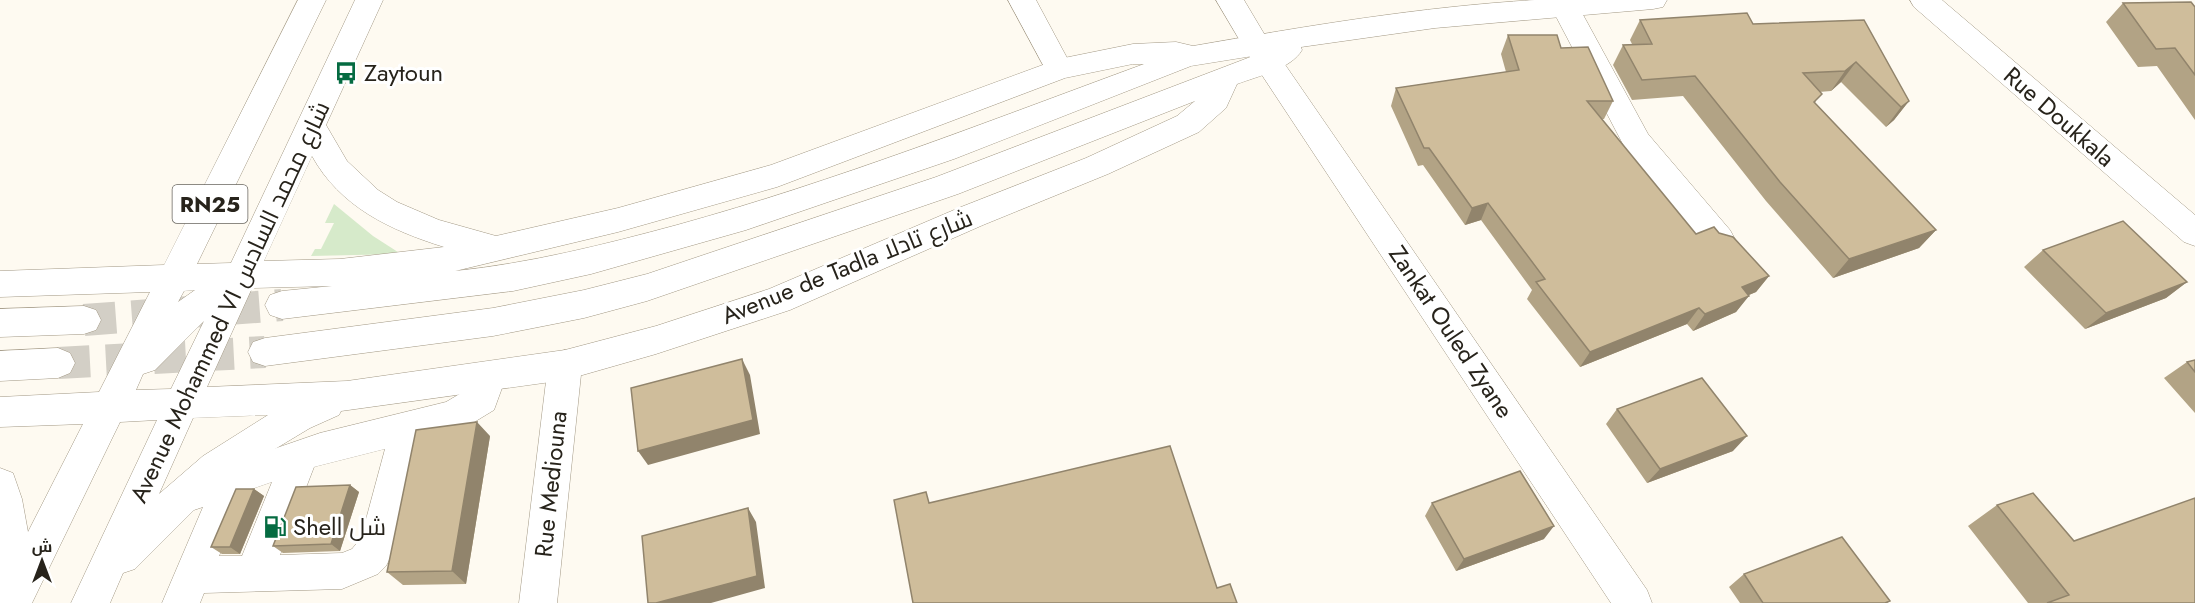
<svg xmlns="http://www.w3.org/2000/svg" width="2195" height="603" font-family="Jost,Cairo,sans-serif">
	<style>
		.green { fill: #d6eaca }
		.lines { fill: none; stroke-linecap: round; stroke-linejoin: round }
		.major-tunnel { stroke: #d3cfc6; stroke-width: 32; stroke-dasharray: 32 16; stroke-linecap: butt }
		.minor-casing { stroke: #a29884; stroke-width: 1 }
		.major-casing { stroke: #a29884; stroke-width: 1 }
		.minor { fill: #fff; fill-rule: evenodd }
		.major { fill: #fff; fill-rule: evenodd }
		.wall { fill: #b2a385 }
		.shaded-wall { fill: #91846c }
		.building { fill: #cfbd9b; stroke: #91846c; stroke-width: 1.5 }
		.labels { text-anchor: middle; stroke-width: 6; stroke-linejoin: round; paint-order: stroke }
		.shield { fill: #fff; stroke: #68655f; stroke-width: 1.5 }
		.shield-label { font-size: 22px; font-weight: bold; fill: #27231b }
		.poi-label { font-size: 24px; fill: #27231b; stroke: #fff; text-anchor: start }
		.street-label { font-size: 24px; fill: #27231b; stroke: #fff }
	</style>
	<rect width="100%" height="100%" fill="#fefaf1"/>
	<path class="green" d="M 334,204 L 373,236 L 401,254 L 311,256 L 315,249 L 321,249 L 334,223 L 325,223 Z"/>
	<g class="lines">
		<path class="major-tunnel" d="M 84,320 L 282,305
			M 58,363 L 265,352"/>
		<g class="minor-casing">
			<path id="minor" d="M 1008,0 L 1036,0 L 1073,69 L 1069,76 L 1059,79 L 1049,76 Z
				M 1216,0 L 1244,0 L 1266,37 L 1647,590 L 1652,603 L 1611,603 L 1246,51 Z
				M 1555,0 L 1575,0 L 1648,134 L 1730,230 L 1735,239 L 1730,248 L 1719,252 L 1708,248 L 1626,150 L 1551,7 Z
				M 1910,0 L 1942,0 L 2195,215 L 2195,246 L 2184,242 L 1914,7 Z
				M 565,350 L 577,355 L 582,365 L 557,603 L 519,603 L 548,365 L 553,355 Z
				M 489,362 L 501,366 L 506,377 L 494,410 L 466,427 L 423,439 L 398,542 L 386,566 L 378,574 L 342,589 L 204,593 L 200,603 L 162,603 L 203,507 L 191,511 L 178,506 L 173,494 L 178,482 L 320,433 L 446,402 L 468,389 L 477,366 ZM 385,449 L 361,538 L 352,549 L 342,553 L 280,555 L 314,467 ZM 272,482 L 242,556 L 219,556 L 246,491 Z"/>
		</g>
		<g class="major-casing">
			<path id="major" d="M 298,0 L 326,0 L 197,264 L 231,263 L 355,0 L 383,0 L 326,125 L 347,161 L 378,190 L 397,202 L 439,220 L 496,236 L 618,208 L 771,165 L 1059,59 L 1133,44 L 1176,42 L 1193,46 C 1307,26 1420,7 1535,0 C 1579,0 1623,0 1667,0 L 1663,7 L 1653,9 L 1435,28 L 1301,47 L 1302,50 C 1291,69 1258,76 1237,84 L 1226,108 L 1199,132 L 1108,174 L 983,225 L 790,310 L 656,354 L 565,380 L 341,411 L 339,415 L 310,428 L 255,461 L 204,500 L 135,569 L 123,573 L 110,603 L 71,603 L 157,420 L 120,422 L 32,603 L 0,603 L 0,468 L 13,473 L 22,499 L 28,532 L 83,424 L 0,427 L 0,397 L 99,392 L 150,292 L 0,297 L 0,271 L 164,265 ZM 1253,56 L 936,177 L 647,274 L 584,290 L 493,308 L 265,338 L 253,342 L 248,352 L 253,362 L 265,366 L 493,336 L 584,318 L 647,301 L 958,194 L 1195,101 L 1177,116 L 1086,158 L 961,207 L 769,289 L 656,326 L 565,350 L 347,381 L 207,387 L 252,288 L 332,286 L 282,291 L 270,295 L 265,305 L 270,315 L 282,319 L 513,291 L 591,274 L 746,230 L 954,159 L 1191,66 ZM 1133,64 L 1144,64 C 989,121 836,181 677,225 C 603,245 531,263 455,271 L 618,232 L 777,187 L 1065,78 ZM 312,156 C 340,207 390,230 444,247 L 340,259 L 264,261 ZM 195,290 L 178,302 L 184,291 ZM 204,321 L 171,389 L 136,390 L 143,374 L 155,370 ZM 268,415 L 203,456 L 159,494 L 193,418 Z
				M 84,306 L 96,310 L 101,320 L 96,330 L 84,334 L 0,337 L 0,309 Z
				M 58,348 L 70,353 L 75,363 L 70,373 L 58,378 L 0,381 L 0,351 Z"/>
		</g>
		<use href="#minor" class="minor"/>
		<use href="#major" class="major"/>
	</g>
	<path class="wall" d="M 2123,3 L 2195,7 L 2195,120 L 2157,66 L 2138,67 L 2106,22 Z
		M 1640,20 L 1753,24 L 1864,20 L 1909,101 L 1894,120 L 1886,127 L 1841,82 L 1831,91 L 1819,92 L 1815,103 L 1936,230 L 1919,248 L 1833,278 L 1766,201 L 1683,96 L 1632,100 L 1613,65 L 1623,45 L 1632,44 L 1630,40 Z
		M 1508,35 L 1561,48 L 1613,101 L 1604,119 L 1601,119 L 1696,234 L 1719,233 L 1769,276 L 1756,292 L 1749,295 L 1736,312 L 1693,331 L 1687,324 L 1580,367 L 1527,299 L 1532,290 L 1481,220 L 1465,225 L 1423,165 L 1418,166 L 1391,106 L 1396,88 L 1506,72 L 1501,54 Z
		M 2043,250 L 2187,282 L 2166,298 L 2085,329 L 2024,267 Z
		M 2195,360 L 2195,413 L 2164,378 L 2187,362 Z
		M 1617,409 L 1733,451 L 1647,483 L 1606,424 Z
		M 490,436 L 466,584 L 403,585 L 387,572 Z
		M 350,485 L 359,492 L 340,551 L 283,553 L 273,546 Z
		M 254,489 L 264,496 L 240,554 L 222,554 L 211,547 Z
		M 1432,503 L 1544,539 L 1456,571 L 1425,516 Z
		M 1997,505 L 2074,541 L 2195,603 L 2028,603 L 1968,526 Z
		M 1744,574 L 1890,601 L 1887,603 L 1740,603 L 1729,587 Z"/>
	<path class="shaded-wall" d="M 1856,62 L 1841,82 L 1831,91 L 1845,71 Z
		M 1909,101 L 1894,120 L 1886,127 L 1901,107 Z
		M 1488,203 L 1481,220 L 1465,225 L 1472,208 Z
		M 1936,230 L 1919,248 L 1833,278 L 1849,259 Z
		M 1769,276 L 1756,292 L 1729,303 L 1742,287 Z
		M 2187,282 L 2166,298 L 2085,329 L 2106,313 Z
		M 1749,296 L 1736,312 L 1693,331 L 1705,314 Z
		M 1699,308 L 1687,324 L 1580,367 L 1590,352 Z
		M 742,359 L 750,375 L 760,434 L 648,465 L 638,451 Z
		M 477,422 L 490,436 L 466,584 L 452,571 Z
		M 1747,436 L 1733,451 L 1647,483 L 1660,469 Z
		M 350,485 L 359,492 L 340,551 L 331,544 Z
		M 254,489 L 264,496 L 240,554 L 230,547 Z
		M 748,508 L 756,522 L 765,588 L 711,603 L 656,603 Z
		M 1554,526 L 1544,539 L 1456,571 L 1464,559 Z"/>
	<path class="building" d="M 2191,2 L 2195,7 L 2195,75 L 2175,48 L 2156,49 L 2123,3 Z
		M 1747,13 L 1753,24 L 1864,20 L 1909,101 L 1901,107 L 1856,62 L 1845,71 L 1803,73 L 1822,94 L 1814,102 L 1936,230 L 1849,259 L 1780,182 L 1695,76 L 1642,80 L 1623,45 L 1652,44 L 1640,20 Z
		M 1508,35 L 1557,35 L 1561,48 L 1588,47 L 1613,101 L 1587,101 L 1696,234 L 1714,227 L 1719,233 L 1733,237 L 1769,276 L 1742,287 L 1749,296 L 1705,314 L 1699,308 L 1590,352 L 1536,282 L 1545,279 L 1488,203 L 1472,208 L 1429,148 L 1424,148 L 1396,88 L 1519,70 Z
		M 2123,221 L 2187,282 L 2106,313 L 2043,250 Z
		M 742,359 L 753,420 L 638,451 L 631,388 Z
		M 2195,360 L 2195,372 L 2187,362 Z
		M 1702,378 L 1747,436 L 1660,469 L 1617,409 Z
		M 477,422 L 452,571 L 387,572 L 416,430 Z
		M 1170,446 L 1217,588 L 1230,584 L 1237,603 L 913,603 L 894,500 L 926,492 L 929,503 Z
		M 1520,471 L 1554,526 L 1464,559 L 1432,503 Z
		M 350,485 L 331,544 L 273,546 L 296,487 Z
		M 236,489 L 254,489 L 230,547 L 211,547 Z
		M 2033,493 L 2074,541 L 2195,498 L 2195,603 L 2047,603 L 2069,595 L 1997,505 Z
		M 748,508 L 757,576 L 656,603 L 648,603 L 642,536 Z
		M 1842,537 L 1890,601 L 1885,603 L 1763,603 L 1744,574 Z"/>
	<defs>
		<g id="bus-bare" transform="scale(1.8)"><path d="M-5-6H5V4H4V6H2V4H-2V6H-4V4H-5ZM-3.5-4V0h7V-4ZM-3.5 1.2v1.5H-2V1.2ZM2 1.2v1.5H3.5V1.2Z" fill="#056b41" stroke="#fff" stroke-width="2.5" paint-order="stroke"/></g>
		<g id="fuel-bare" transform="scale(1.8)"><path d="M-5.5-6h7V0h2V4h1.3V-2.5L3-4.5l.8-.8L6-3V5H2.5V1h-1V6h-7ZM-4.2-4.7v3.2H.2V-4.7Z" fill="#056b41" stroke="#fff" stroke-width="2.5" paint-order="stroke"/></g>
	</defs>
	<g fill-rule="evenodd">
		<use href="#bus-bare" x="346" y="73"/>
		<use href="#fuel-bare" x="275" y="527"/>
	</g>
	<g class="labels">
		<rect class="shield" x="172.5" y="185" width="75" height="38" rx="4.5"/>
		<g class="shield-label">
			<text x="210" y="212">RN25</text>
		</g>
		<g class="poi-label">
			<text x="364" y="81">Zaytoun</text>
			<text x="293" y="535">Shell شل</text>
		</g>
		<g class="street-label">
			<text transform="translate(2059 117) rotate(41)" y="8">Rue Doukkala</text>
			<text transform="translate(847 267) rotate(-22)" y="8">Avenue de Tadla شارع تادلا</text>
			<text transform="translate(230 302) rotate(-65)" y="8">Avenue Mohammed VI شارع محمد السادس</text>
			<text transform="translate(1451 332) rotate(56)" y="8">Zankat Ouled Zyane</text>
			<text transform="translate(551 484) rotate(-84)" y="8">Rue Mediouna</text>
		</g>
	</g>
	<g transform="translate(42 561)" stroke="#ffffff" stroke-width="4.5" paint-order="stroke">
	<path d="M0-4.5L10 22L0 15L-10 22Z" fill="#27231b"/>
	<text y="-9" font-size="16" font-weight="bold" text-anchor="middle" fill="#27231b">ش</text>
	</g>
</svg>
